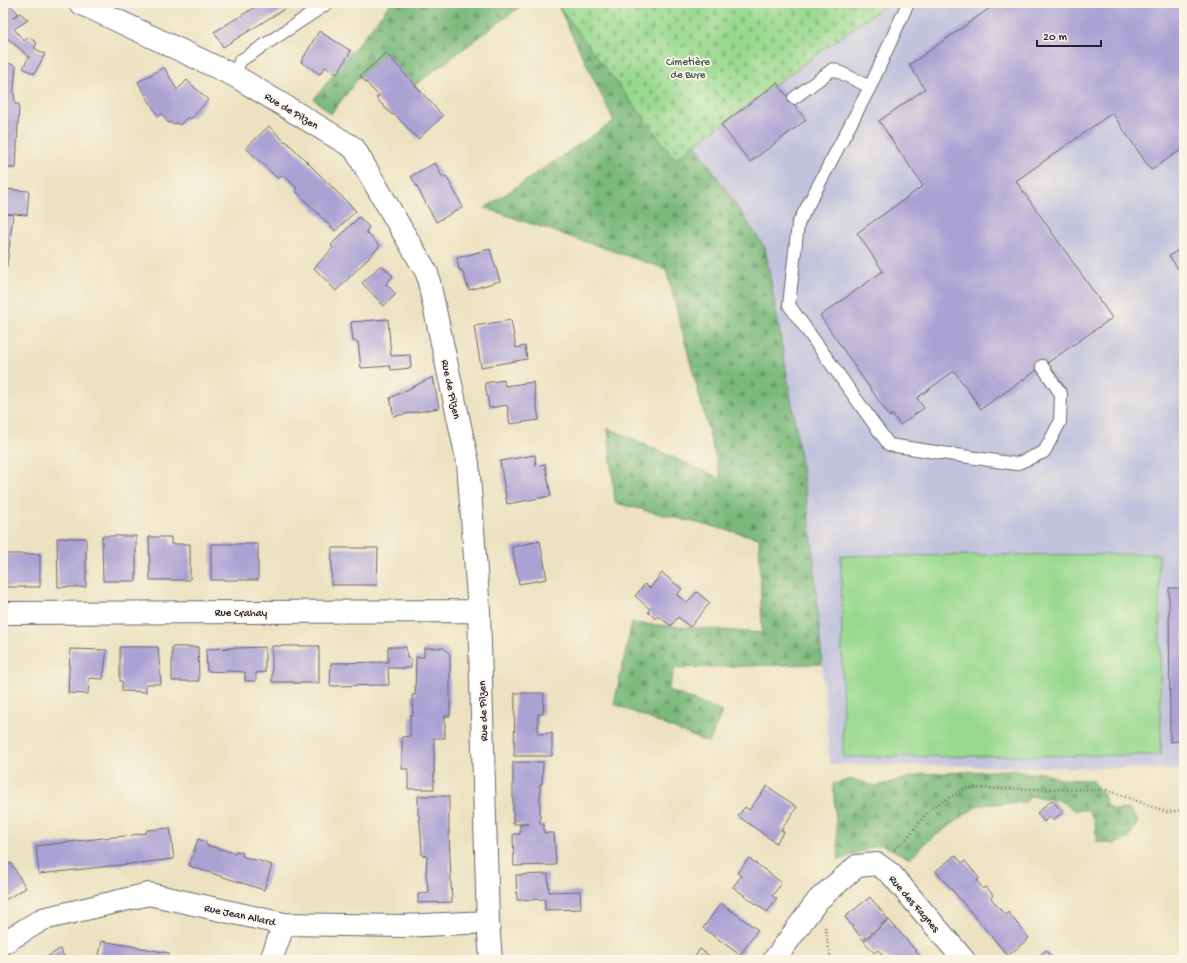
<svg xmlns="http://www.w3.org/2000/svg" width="1187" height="963" font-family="'Gochi Hand',sans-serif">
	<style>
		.industrial { fill: #c1c2dd }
		.forest { fill: url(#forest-firs); stroke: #4e6e5a }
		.cemetery { fill: url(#cemetery-stones); stroke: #5d7e65 }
		.pitch { fill: #98d98f; stroke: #5d7e65 }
		.building { fill: #aba2d4 }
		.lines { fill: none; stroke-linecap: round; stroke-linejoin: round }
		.service-casing { stroke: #69656a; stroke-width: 14 }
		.minor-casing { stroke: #69656a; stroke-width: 24 }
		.path { stroke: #69656a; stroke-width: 2.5; stroke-dasharray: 1 3; stroke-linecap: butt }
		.service { stroke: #fff; stroke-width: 12 }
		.minor { stroke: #fff; stroke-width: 22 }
		.labels { text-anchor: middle; stroke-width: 3.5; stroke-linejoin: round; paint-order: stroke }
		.park-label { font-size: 11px; fill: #455954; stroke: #fcf5e5 }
		.street-label { font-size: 11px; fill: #22223b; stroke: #fcf5e5 }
	</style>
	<defs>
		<pattern id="forest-firs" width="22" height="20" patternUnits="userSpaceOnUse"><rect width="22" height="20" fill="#7ab97a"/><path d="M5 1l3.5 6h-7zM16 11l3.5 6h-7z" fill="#649665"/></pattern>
		<pattern id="cemetery-stones" width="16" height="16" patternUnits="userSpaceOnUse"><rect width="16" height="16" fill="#98d98f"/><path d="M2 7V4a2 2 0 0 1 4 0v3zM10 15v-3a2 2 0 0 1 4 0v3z" fill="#83ba7c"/></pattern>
	</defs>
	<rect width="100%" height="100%" fill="#fcf5e5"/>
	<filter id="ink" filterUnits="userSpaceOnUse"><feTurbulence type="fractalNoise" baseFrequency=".025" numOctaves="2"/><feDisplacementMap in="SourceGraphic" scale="8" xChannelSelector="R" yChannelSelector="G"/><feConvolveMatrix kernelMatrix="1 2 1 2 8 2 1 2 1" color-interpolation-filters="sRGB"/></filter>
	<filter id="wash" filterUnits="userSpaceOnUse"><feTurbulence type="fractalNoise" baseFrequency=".012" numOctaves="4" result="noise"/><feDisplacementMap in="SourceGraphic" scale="16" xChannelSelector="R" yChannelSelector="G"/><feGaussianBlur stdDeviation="0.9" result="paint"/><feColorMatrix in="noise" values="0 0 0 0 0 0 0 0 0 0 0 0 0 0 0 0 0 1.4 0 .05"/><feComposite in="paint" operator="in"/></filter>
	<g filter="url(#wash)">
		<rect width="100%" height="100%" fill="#ece2c1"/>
		<path class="industrial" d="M 888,3 L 1184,3 L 1184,769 L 830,764 L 812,539 L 795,422 L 765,248 L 695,144 L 777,83 Z"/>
		<path class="forest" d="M 391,3 L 525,3 L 415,85 L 386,53 L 360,76 L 331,114 L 314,99 Z
			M 888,3 L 777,83 L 695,144 L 765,248 L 795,422 L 812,539 L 822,664 L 675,668 L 668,690 L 722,712 L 709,743 L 614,704 L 632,623 L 762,633 L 759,538 L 615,503 L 608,428 L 721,479 L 666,269 L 485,208 L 614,121 L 559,8 Z
			M 1013,770 L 1027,773 L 1044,772 L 1059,779 L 1091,780 L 1104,795 L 1106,805 L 1113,810 L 1129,809 L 1138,821 L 1129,838 L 1115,844 L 1097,842 L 1095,823 L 1088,810 L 1074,810 L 1059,800 L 1030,796 L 1026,802 L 979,805 L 925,843 L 910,859 L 881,844 L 839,860 L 833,784 L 852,779 L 877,786 L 922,774 Z"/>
		<path class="cemetery" d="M 556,3 L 888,3 L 777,83 L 675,159 Z"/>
		<path class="pitch" d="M 1159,554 L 1161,755 L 843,757 L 841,556 Z"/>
		<g id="blocks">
			<path class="building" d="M 3,3 L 8,3 L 18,13 L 12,18 L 20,13 L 28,20 L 14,29 L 24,41 L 29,37 L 37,43 L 34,48 L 45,54 L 34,74 L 23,68 L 29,57 L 6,37 L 3,38 Z
				M 262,3 L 294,3 L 223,47 L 214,32 Z
				M 997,3 L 1184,3 L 1184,148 L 1151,170 L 1112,113 L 1016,181 L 1112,318 L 981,409 L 954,371 L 917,398 L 924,408 L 900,425 L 892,414 L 890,417 L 820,316 L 883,271 L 857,233 L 923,186 L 879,121 L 925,89 L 909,65 Z
				M 319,31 L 351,51 L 337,74 L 325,67 L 320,74 L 301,62 Z
				M 386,53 L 443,116 L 418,139 L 394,114 L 392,115 L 376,98 L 379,96 L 360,76 Z
				M 3,61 L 16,66 L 14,90 L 15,104 L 19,104 L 16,168 L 3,168 Z
				M 164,67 L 177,90 L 187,80 L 208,100 L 191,119 L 188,117 L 179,125 L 176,123 L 173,124 L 170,122 L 168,123 L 162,114 L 158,116 L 138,82 Z
				M 777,83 L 806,120 L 750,162 L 721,125 Z
				M 269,126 L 285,142 L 286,141 L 356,211 L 335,231 L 295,190 L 297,188 L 283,175 L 278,179 L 246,148 Z
				M 435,163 L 443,178 L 446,176 L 463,207 L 436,222 L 411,176 Z
				M 3,189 L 29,191 L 27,215 L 3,213 Z
				M 3,213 L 13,215 L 7,266 L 3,266 Z
				M 359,217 L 369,227 L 366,232 L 380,246 L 336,291 L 314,268 L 333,248 L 331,245 Z
				M 1184,246 L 1184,277 L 1169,256 Z
				M 490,249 L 500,281 L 469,290 L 462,270 L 459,270 L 457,258 Z
				M 381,265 L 393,276 L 386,284 L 396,294 L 384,306 L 362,283 Z
				M 388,319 L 391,356 L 410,355 L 411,368 L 391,370 L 390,366 L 361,368 L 358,342 L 353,341 L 351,322 Z
				M 511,320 L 516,348 L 525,346 L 527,359 L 481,367 L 474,326 Z
				M 433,377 L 439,408 L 394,416 L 390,398 Z
				M 504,380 L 505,386 L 533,382 L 539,420 L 510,424 L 507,405 L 489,408 L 485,383 Z
				M 535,455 L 536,466 L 545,464 L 551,496 L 507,504 L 500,461 Z
				M 102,536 L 136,536 L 136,581 L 103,581 Z
				M 149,537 L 171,537 L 171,544 L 190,544 L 190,580 L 150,580 Z
				M 57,538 L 86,538 L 86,587 L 58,587 Z
				M 540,541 L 547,579 L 519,584 L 512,547 Z
				M 211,544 L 258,544 L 258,580 L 211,580 Z
				M 332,548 L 378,548 L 377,585 L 331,585 Z
				M 3,554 L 40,554 L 40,587 L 3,587 Z
				M 662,573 L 682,589 L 677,595 L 687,603 L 697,592 L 710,603 L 690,627 L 678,617 L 671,626 L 658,616 L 656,619 L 648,612 L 650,609 L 635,596 L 645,584 L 650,588 Z
				M 1169,588 L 1184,588 L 1184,757 L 1181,757 L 1180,741 L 1170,742 Z
				M 272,646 L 319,646 L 319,683 L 294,683 L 294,682 L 272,682 Z
				M 120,647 L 158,647 L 161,684 L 146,684 L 146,692 L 122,691 L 122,681 L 120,681 Z
				M 172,647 L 198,647 L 199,681 L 172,681 Z
				M 265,647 L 265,672 L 256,673 L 256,681 L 245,681 L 245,672 L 227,671 L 227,672 L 207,671 L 206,649 Z
				M 388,647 L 406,647 L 407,658 L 411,658 L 411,668 L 388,668 L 389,685 L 330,686 L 331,663 L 388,662 Z
				M 424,648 L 444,648 L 450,654 L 450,716 L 445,716 L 445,738 L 434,738 L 434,789 L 408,789 L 408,769 L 402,769 L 402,737 L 410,736 L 410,715 L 413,715 L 412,695 L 415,695 L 416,657 L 424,657 Z
				M 70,649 L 107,650 L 103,679 L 89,678 L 88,694 L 68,693 Z
				M 515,693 L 544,693 L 543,714 L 538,714 L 538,734 L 552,733 L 552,756 L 514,756 Z
				M 513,762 L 543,762 L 542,784 L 540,784 L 540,824 L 544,824 L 544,833 L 554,833 L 556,865 L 514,866 L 513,834 L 520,834 L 520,825 L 529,824 L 513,824 Z
				M 767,786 L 797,807 L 781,830 L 784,832 L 776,843 L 738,816 L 745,807 L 749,810 Z
				M 418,796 L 449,796 L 449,835 L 452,902 L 418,903 L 418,894 L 429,893 L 426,875 L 427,856 L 422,855 L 421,835 L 419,815 L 418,815 Z
				M 1052,800 L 1063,812 L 1053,820 L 1050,816 L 1044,822 L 1037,813 Z
				M 170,828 L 174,859 L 39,874 L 36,846 L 103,838 L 126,836 L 146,833 L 147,830 Z
				M 198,839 L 206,842 L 206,845 L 235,853 L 236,851 L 243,853 L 242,856 L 253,860 L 253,859 L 272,865 L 264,890 L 189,866 Z
				M 955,855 L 962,863 L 965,861 L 979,878 L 977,881 L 983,889 L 986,887 L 993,895 L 991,898 L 997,906 L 1006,915 L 1008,912 L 1029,938 L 1008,956 L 936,871 Z
				M 749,858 L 782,883 L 772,896 L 777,899 L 767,912 L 733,887 L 741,876 L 737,873 Z
				M 11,863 L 26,888 L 3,901 L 3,867 Z
				M 548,874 L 549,892 L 580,891 L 581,909 L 545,910 L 545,899 L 517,900 L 516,875 Z
				M 870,897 L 888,919 L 863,940 L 845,917 Z
				M 721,903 L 758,930 L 740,955 L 703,928 Z
				M 889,920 L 906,939 L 923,960 L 890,960 L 886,956 L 884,957 L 878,950 L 874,953 L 864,941 Z
				M 102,941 L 169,953 L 168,960 L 98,960 Z
				M 60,949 L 66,960 L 42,960 Z
				M 700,949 L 715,960 L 693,960 Z
				M 1046,950 L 1054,960 L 1035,960 Z"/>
		</g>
	</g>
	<g filter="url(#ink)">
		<use href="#blocks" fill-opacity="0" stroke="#69656a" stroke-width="1"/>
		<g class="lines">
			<g class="service-casing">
				<path id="service" d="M 908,3 L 870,87 L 798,224 L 789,305 L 889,445 L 1016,464 L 1044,452 L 1060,422 L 1061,394 L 1042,366
					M 235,76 L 240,61 L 328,3
					M 794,98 L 833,69 L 870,87"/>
			</g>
			<g class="minor-casing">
				<path id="minor" d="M 80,3 L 235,76 L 354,148 L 427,273 L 468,463 L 479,611 L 488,922 L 491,960
					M 3,613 L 479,611
					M 3,943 L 43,919 L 149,894 L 284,924 L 402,926 L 488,922
					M 271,960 L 284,924
					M 774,960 L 818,900 L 857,866 L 877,864 L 891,874 L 964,960"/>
			</g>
			<path class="path" d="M 894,849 L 906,839 L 931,808 L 966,788 L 1107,790 L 1167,812 L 1184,810
				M 825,927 L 831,960"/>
			<use href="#service" class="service"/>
			<use href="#minor" class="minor"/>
		</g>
	</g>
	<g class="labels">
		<g class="park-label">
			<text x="688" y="65">Cimetière<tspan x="688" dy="13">de Bure</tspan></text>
		</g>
		<g class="street-label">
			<text transform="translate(292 110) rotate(31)" y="4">Rue de Pilzen</text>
			<text transform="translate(452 389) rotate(78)" y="4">Rue de Pilzen</text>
			<text x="241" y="616">Rue Crahay</text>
			<text transform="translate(482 711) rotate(-92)" y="4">Rue de Pilzen</text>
			<text transform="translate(915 903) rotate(49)" y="4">Rue des Fagnes</text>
			<text transform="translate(240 914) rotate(12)" y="4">Rue Jean Allard</text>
		</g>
	</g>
	<rect width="1187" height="963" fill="none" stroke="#fcf5e5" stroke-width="16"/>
	<path d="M1037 40v6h64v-6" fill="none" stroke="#22223b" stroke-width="2"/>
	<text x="1043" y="40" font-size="12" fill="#22223b" stroke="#fcf5e5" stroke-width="3" paint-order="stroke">20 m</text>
</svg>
